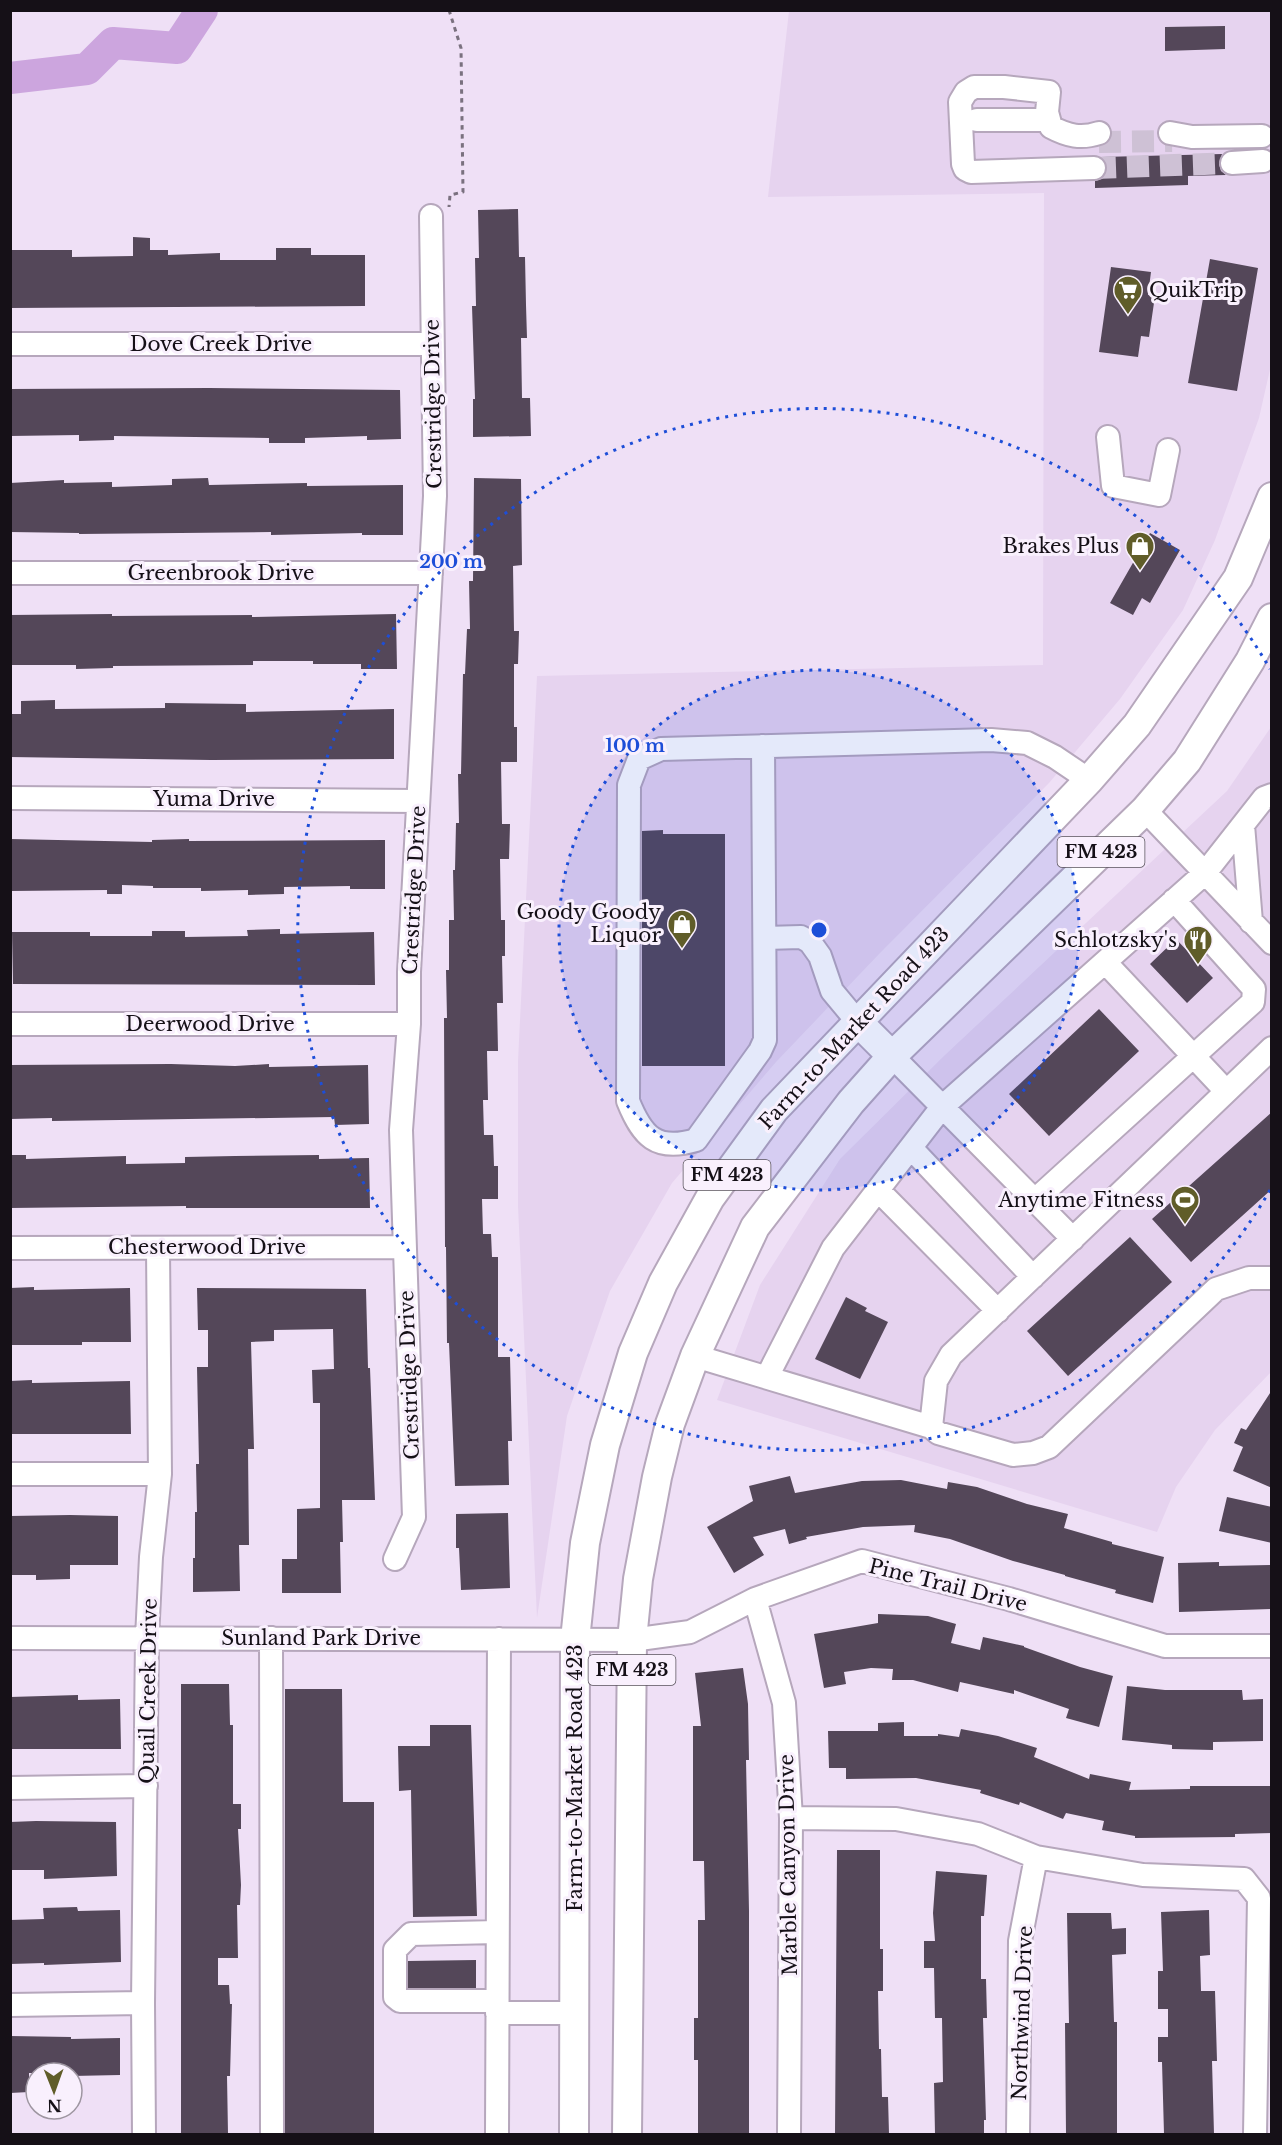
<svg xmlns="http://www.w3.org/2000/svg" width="1282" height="2145" font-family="'Libre Baskerville',serif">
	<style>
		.built { fill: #e6d3ef }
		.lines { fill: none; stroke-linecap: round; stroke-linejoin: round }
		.river { stroke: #cca5de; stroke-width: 32 }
		.building { fill: #544759 }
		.minor-tunnel { stroke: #cec1d5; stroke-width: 22; stroke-dasharray: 22 11; stroke-linecap: butt }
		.minor-casing { stroke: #b6a7bc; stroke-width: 26 }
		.major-casing { stroke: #b6a7bc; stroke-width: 32 }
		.path { stroke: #7a717f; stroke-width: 3; stroke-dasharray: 4.5 4.5; stroke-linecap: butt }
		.minor { stroke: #fff; stroke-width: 22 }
		.major { stroke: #fff; stroke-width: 28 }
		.ring { fill: none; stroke: #1d4ed8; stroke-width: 3; stroke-dasharray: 3 6 }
		.labels { text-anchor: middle; stroke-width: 6; stroke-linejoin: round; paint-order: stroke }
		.shield { fill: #f9f0fd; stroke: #59535c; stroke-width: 1.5 }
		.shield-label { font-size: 18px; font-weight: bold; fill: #151017 }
		.poi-label { font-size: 20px; fill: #151017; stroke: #f9f0fd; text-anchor: end }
		.street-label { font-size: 20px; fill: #151017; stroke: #f9f0fd }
		.centre { fill: #1d4ed8; stroke: #f9f0fd; stroke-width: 3 }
		.ring-label { font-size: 18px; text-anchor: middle; font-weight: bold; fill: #1d4ed8; stroke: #f9f0fd; stroke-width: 6; stroke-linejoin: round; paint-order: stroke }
	</style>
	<rect width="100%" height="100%" fill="#efe0f6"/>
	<path class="built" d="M 789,11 L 1271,11 L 1271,365 L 1259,418 L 1215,540 L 1183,610 L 1120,699 L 1049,783 L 879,954 L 776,1062 L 672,1183 L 610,1291 L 567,1416 L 537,1618 L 518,1206 L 518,1061 L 537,676 L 1043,665 L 1044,193 L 768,197 Z
		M 1271,727 L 1271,1372 L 1215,1430 L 1176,1487 L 1157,1532 L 717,1400 L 760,1285 L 840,1159 L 945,1055 L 1227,791 Z"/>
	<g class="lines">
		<path class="river" d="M 10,78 L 87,69 L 113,43 L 177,48 L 202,10"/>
	</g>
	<path class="building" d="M 1225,26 L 1225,49 L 1165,51 L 1165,27 Z
		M 1222,154 L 1219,164 L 1221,171 L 1226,175 L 1188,176 L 1188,185 L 1095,188 L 1095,181 L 1102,179 L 1106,174 L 1107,168 L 1106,161 L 1101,157 Z
		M 518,209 L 519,257 L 525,257 L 526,305 L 527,338 L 521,338 L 522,398 L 530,398 L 531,436 L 473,437 L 473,399 L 475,399 L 472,306 L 476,306 L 475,258 L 479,258 L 478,210 Z
		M 133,237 L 150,238 L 150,250 L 168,250 L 168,255 L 220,253 L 220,260 L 276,260 L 276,248 L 311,248 L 311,255 L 365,255 L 365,306 L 10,308 L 10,250 L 72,250 L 72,257 L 133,256 Z
		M 1210,259 L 1258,268 L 1237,391 L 1188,383 Z
		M 1111,267 L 1151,272 L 1148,295 L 1155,296 L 1149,337 L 1141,336 L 1138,357 L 1099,352 Z
		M 209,388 L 400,390 L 401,439 L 367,440 L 367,436 L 305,438 L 305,443 L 269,443 L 269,438 L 114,436 L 114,440 L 79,441 L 79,435 L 10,436 L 10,389 Z
		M 208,478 L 209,485 L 307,483 L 307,486 L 403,485 L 403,535 L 362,535 L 362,533 L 271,535 L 271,532 L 79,534 L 79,533 L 10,532 L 10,483 L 64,480 L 64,483 L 112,482 L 112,487 L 172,485 L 172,479 Z
		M 474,478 L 521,479 L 522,565 L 513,566 L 514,631 L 519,631 L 518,664 L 514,664 L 514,727 L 517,727 L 517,762 L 501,762 L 502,824 L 510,824 L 509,859 L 500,859 L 501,920 L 505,920 L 505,956 L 502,956 L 503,1003 L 497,1003 L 498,1051 L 487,1051 L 488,1100 L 483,1100 L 484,1135 L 493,1135 L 494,1166 L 498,1166 L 498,1199 L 482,1199 L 483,1234 L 491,1234 L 492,1257 L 498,1257 L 498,1357 L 510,1357 L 512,1441 L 508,1441 L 509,1485 L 455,1486 L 449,1343 L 447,1343 L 446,1247 L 445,1247 L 444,1018 L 447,1018 L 446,970 L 449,970 L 449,920 L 454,920 L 453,870 L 455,870 L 456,823 L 459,823 L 458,774 L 461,774 L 463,674 L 465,674 L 467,629 L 470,629 L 469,581 L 473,581 Z
		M 1150,533 L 1180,550 L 1150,603 L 1142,598 L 1133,615 L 1110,603 Z
		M 112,614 L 112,616 L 252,615 L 252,617 L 396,614 L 397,669 L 361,669 L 361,664 L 313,664 L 313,661 L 253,661 L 253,665 L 113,666 L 113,668 L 76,669 L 76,665 L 10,665 L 10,615 Z
		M 55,700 L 55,709 L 165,708 L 165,703 L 246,704 L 246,712 L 394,709 L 394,759 L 211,760 L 10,757 L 10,714 L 21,714 L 21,701 Z
		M 663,830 L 663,834 L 725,834 L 725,1066 L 642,1066 L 642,831 Z
		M 10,839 L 152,842 L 152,840 L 189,839 L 189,841 L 385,840 L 385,889 L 350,889 L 350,886 L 284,887 L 284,894 L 248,895 L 248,890 L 201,891 L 201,888 L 153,888 L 153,886 L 122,885 L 122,894 L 107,894 L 107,890 L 11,891 Z
		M 280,929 L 280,934 L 374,932 L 375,985 L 13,984 L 12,932 L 90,932 L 90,936 L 152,936 L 152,931 L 185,931 L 185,937 L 248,936 L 247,930 Z
		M 1176,939 L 1213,978 L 1187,1003 L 1150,964 Z
		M 1099,1009 L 1139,1051 L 1049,1136 L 1009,1094 Z
		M 171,1064 L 235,1066 L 269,1064 L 269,1067 L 368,1065 L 369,1124 L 335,1125 L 334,1117 L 52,1121 L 52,1118 L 10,1119 L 10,1065 Z
		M 1272,1112 L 1272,1189 L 1191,1262 L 1152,1219 Z
		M 10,1155 L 26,1155 L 26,1159 L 126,1156 L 126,1164 L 185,1163 L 185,1157 L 235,1156 L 319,1155 L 319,1159 L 369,1158 L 370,1208 L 186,1208 L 186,1206 L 10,1208 Z
		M 1130,1237 L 1172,1282 L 1068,1376 L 1027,1331 Z
		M 34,1287 L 34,1290 L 130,1288 L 131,1342 L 82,1342 L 82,1345 L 10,1345 L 10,1288 Z
		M 197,1288 L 366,1289 L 368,1368 L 370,1368 L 375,1500 L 342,1500 L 343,1542 L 340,1542 L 341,1593 L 282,1593 L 282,1559 L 297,1559 L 297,1509 L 320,1508 L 320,1403 L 313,1403 L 312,1370 L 334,1369 L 333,1329 L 274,1330 L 274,1341 L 251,1342 L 254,1449 L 248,1449 L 249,1545 L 239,1545 L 240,1591 L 193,1592 L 193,1558 L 195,1558 L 195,1512 L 197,1512 L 196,1464 L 199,1464 L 197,1367 L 208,1367 L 208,1330 L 198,1330 Z
		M 846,1297 L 867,1308 L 865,1311 L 888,1322 L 860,1379 L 815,1359 Z
		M 32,1380 L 32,1383 L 130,1381 L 131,1434 L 10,1434 L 10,1381 Z
		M 1272,1390 L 1272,1488 L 1233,1471 L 1243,1447 L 1234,1443 L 1241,1428 L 1246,1430 Z
		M 790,1476 L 795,1493 L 862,1481 L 901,1480 L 947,1489 L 948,1482 L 977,1487 L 1027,1504 L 1068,1514 L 1064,1528 L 1112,1542 L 1112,1544 L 1164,1557 L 1153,1603 L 1115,1593 L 1116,1590 L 1065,1576 L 1065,1575 L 1013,1561 L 950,1539 L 914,1532 L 915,1525 L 863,1527 L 806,1537 L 807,1539 L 789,1544 L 785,1529 L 753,1537 L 764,1555 L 734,1573 L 707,1527 L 753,1501 L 749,1486 Z
		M 1227,1497 L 1272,1507 L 1272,1543 L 1219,1531 Z
		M 508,1513 L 510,1588 L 461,1590 L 459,1548 L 456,1548 L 456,1514 Z
		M 70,1515 L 118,1516 L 118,1565 L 70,1565 L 70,1579 L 36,1580 L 36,1575 L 10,1575 L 10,1516 Z
		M 1219,1562 L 1219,1566 L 1270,1565 L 1271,1609 L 1179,1612 L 1178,1563 Z
		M 878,1614 L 928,1616 L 956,1624 L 951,1643 L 980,1650 L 983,1637 L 1024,1646 L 1024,1647 L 1080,1667 L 1113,1676 L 1099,1727 L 1066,1718 L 1069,1709 L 1014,1690 L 1014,1694 L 960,1682 L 958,1692 L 913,1680 L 892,1680 L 893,1669 L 871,1668 L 844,1672 L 846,1684 L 824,1688 L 814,1634 L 878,1623 Z
		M 743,1668 L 748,1704 L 749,1760 L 746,1760 L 749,1911 L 749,2134 L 698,2134 L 698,2060 L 694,2060 L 694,2018 L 698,2018 L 698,1920 L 705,1920 L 704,1861 L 693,1861 L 693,1726 L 701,1726 L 695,1673 Z
		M 181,1684 L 229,1684 L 230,1725 L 233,1725 L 233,1804 L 241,1804 L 241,1829 L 238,1829 L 241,1885 L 240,1905 L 237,1905 L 238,1958 L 218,1958 L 218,1985 L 229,1985 L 230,2004 L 232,2004 L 230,2076 L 227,2076 L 228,2134 L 181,2134 Z
		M 1127,1686 L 1165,1690 L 1242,1690 L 1243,1700 L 1263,1699 L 1263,1741 L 1213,1742 L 1213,1750 L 1172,1749 L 1172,1745 L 1122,1740 Z
		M 285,1689 L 342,1689 L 343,1802 L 374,1802 L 374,2134 L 285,2134 Z
		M 78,1695 L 78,1700 L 120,1699 L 121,1749 L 10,1749 L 10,1697 Z
		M 904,1722 L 904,1736 L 938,1736 L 938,1734 L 959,1737 L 961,1729 L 998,1736 L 1037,1748 L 1034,1757 L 1089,1779 L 1090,1774 L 1131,1782 L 1129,1790 L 1190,1789 L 1190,1786 L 1272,1786 L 1272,1833 L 1235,1834 L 1235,1837 L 1135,1838 L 1135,1836 L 1102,1830 L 1104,1821 L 1066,1813 L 1063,1819 L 1020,1802 L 1019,1805 L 980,1793 L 981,1790 L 916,1778 L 846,1779 L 846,1768 L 829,1768 L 828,1731 L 878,1731 L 878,1723 Z
		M 430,1725 L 471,1725 L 477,1916 L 413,1917 L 411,1790 L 399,1791 L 398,1746 L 430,1746 Z
		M 36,1821 L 116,1822 L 117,1876 L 44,1879 L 44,1870 L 10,1870 L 10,1822 Z
		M 837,1850 L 880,1850 L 880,1949 L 883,1949 L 883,1991 L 878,1991 L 879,2049 L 881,2049 L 882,2097 L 888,2097 L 889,2134 L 835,2134 Z
		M 936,1871 L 987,1875 L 984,1916 L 981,1916 L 981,1979 L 986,1979 L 987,2018 L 983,2018 L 986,2120 L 984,2120 L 984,2134 L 935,2134 L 934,2083 L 943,2082 L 942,2018 L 935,2018 L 934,1968 L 924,1968 L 924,1941 L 935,1941 L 933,1913 Z
		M 77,1907 L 78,1911 L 120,1910 L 121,1962 L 44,1965 L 44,1963 L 10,1964 L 10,1920 L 44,1919 L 43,1908 Z
		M 1209,1910 L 1210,1955 L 1200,1956 L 1201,1991 L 1215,1991 L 1217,2061 L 1212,2061 L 1214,2134 L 1164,2134 L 1162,2062 L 1158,2062 L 1158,2037 L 1168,2037 L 1168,2009 L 1158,2009 L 1158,1971 L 1163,1971 L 1161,1912 Z
		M 1067,1913 L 1111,1913 L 1112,1929 L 1126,1928 L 1126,1954 L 1112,1955 L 1114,2022 L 1117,2022 L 1117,2134 L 1066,2134 L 1065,2023 L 1069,2023 Z
		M 476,1960 L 476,1988 L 408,1988 L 408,1961 Z
		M 10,2036 L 71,2037 L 71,2039 L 120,2038 L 120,2075 L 72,2076 L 72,2073 L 29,2073 L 29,2092 L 10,2093 Z"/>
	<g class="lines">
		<path class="minor-tunnel" d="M 1099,142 L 1172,141
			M 1094,168 L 1232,163"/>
		<g class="minor-casing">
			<path id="minor" d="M 977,120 L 1048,120
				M 1170,133 L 1192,137 L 1262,136
				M 1232,163 L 1263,161
				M 1094,168 L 971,172 L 965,169 L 963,164 L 960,102 L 966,92 L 974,87 L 1004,87 L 1049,92 L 1047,112 L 1051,127 C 1068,136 1081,139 1099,133
				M 10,344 L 432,344
				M 1108,437 L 1113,486 L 1159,495 L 1168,450
				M 10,573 L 431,573
				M 763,746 L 765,1040 L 760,1051 L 696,1140 C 656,1152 642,1136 628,1101 L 629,785 L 639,759 L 661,749 L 991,740 L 1027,743 L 1055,757 L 1089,780
				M 10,798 L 418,801
				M 1145,810 L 1272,943
				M 1243,825 L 1251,922
				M 765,938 L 801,937 L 810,942 L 820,956 L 832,991 L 857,1021
				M 1105,962 L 1226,1091
				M 10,1024 L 409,1024
				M 1272,1048 L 951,1355 L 936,1381 L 931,1427 L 938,1433 L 1013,1455 L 1033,1453 L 1049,1447 L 1216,1289 L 1249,1278 L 1272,1278
				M 892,1056 L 1073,1239
				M 911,1148 L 1033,1277
				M 878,1190 L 998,1311
				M 1035,1200 L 1253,1002 L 1254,989 L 1174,900
				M 10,1248 L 404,1247
				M 695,1356 L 931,1427
				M 767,1377 L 833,1248 L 942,1107 L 1205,873 L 1264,798 L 1272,795
				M 10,1474 L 160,1474
				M 395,1559 L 414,1517 L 401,1130 L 409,1024 L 409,972 L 435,496 L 431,216
				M 755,1599 L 784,1703 L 791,1818 L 789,2134
				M 10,1638 L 632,1640 L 690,1632 L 755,1599 L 862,1561 L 1009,1599 L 1165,1646 L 1272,1646
				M 271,1638 L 272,2134
				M 10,1788 L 146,1786
				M 791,1818 L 896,1819 L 978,1834 L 1036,1857 L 1143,1875 L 1244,1879 L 1259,1898 L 1255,2134
				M 497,2001 L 400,2001 L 395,1997 L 395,1950 L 411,1934 L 497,1932
				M 10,2005 L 143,2003
				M 497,2013 L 574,2013
				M 144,2134 L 143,2003 L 147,1638 L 151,1557 L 160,1474 L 158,1248
				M 497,2134 L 499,1639
				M 1018,2134 L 1020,1941 L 1036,1857"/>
		</g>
		<g class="major-casing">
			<path id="major" d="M 857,1021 L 892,1056
				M 574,2134 L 575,1640 L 585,1543 L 605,1445 L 633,1353 L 663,1283 L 710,1198 L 774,1110 L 1089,780 L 1137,725 L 1238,578 L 1272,497
				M 627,2134 L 632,1640 L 638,1579 L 657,1477 L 670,1424 L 695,1356 L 755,1227 L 851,1102 L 892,1056 L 1145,810 L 1187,761 L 1250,661 L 1272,618"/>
		</g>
		<path class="path" d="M 449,10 L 461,48 L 463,192 L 450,195 L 449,207"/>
		<use href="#minor" class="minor"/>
		<use href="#major" class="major"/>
	</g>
	<circle cx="819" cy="930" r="260" fill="#1d4ed8" fill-opacity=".12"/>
	<g class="ring">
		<circle cx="819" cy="930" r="260"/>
		<path d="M1270 1190A521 521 0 1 1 1270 669"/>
	</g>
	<defs>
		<g id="supermarket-pin" transform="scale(1.5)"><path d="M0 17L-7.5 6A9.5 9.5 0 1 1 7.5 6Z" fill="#605d29" stroke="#f9f0fd"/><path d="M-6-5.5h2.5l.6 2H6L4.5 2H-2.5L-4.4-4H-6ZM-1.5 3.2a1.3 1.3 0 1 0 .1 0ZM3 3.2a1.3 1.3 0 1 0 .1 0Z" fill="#fff"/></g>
		<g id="shop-pin" transform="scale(1.5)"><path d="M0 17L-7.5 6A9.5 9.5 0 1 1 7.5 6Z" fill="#605d29" stroke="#f9f0fd"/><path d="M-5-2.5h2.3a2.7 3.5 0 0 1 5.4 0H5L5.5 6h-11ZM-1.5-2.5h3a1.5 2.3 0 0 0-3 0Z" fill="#fff"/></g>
		<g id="restaurant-pin" transform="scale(1.5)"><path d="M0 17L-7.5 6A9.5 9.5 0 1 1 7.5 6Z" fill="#605d29" stroke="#f9f0fd"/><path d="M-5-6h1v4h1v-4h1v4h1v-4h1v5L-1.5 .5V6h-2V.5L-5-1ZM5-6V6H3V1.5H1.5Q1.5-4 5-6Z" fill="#fff"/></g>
		<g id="stadium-pin" transform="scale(1.5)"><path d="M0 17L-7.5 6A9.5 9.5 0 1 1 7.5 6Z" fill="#605d29" stroke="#f9f0fd"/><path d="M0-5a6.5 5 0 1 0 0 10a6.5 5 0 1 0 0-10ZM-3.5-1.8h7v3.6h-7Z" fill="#fff"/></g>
	</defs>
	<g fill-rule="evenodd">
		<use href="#supermarket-pin" x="1128" y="290"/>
		<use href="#shop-pin" x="1140" y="546"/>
		<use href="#shop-pin" x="682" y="924"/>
		<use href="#restaurant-pin" x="1198" y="940"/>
		<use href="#stadium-pin" x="1185" y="1200"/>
	</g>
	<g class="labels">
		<g class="shield">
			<rect x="1057.5" y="837" width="87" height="30" rx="4.5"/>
			<rect x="683.5" y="1160" width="87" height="30" rx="4.5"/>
			<rect x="588.5" y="1655" width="87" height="30" rx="4.5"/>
		</g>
		<g class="shield-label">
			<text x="1101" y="858">FM 423</text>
			<text x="727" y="1181">FM 423</text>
			<text x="632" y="1676">FM 423</text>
		</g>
		<g class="poi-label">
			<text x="1149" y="297" text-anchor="start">QuikTrip</text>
			<text x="1119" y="553">Brakes Plus</text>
			<text x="661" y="919">Goody Goody<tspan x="661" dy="23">Liquor</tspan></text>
			<text x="1177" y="947">Schlotzsky's</text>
			<text x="1164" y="1207">Anytime Fitness</text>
		</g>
		<g class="street-label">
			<text x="221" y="351">Dove Creek Drive</text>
			<text transform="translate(433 404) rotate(-91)" y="7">Crestridge Drive</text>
			<text x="221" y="580">Greenbrook Drive</text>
			<text x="214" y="806">Yuma Drive</text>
			<text transform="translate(414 890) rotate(-87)" y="7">Crestridge Drive</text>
			<text x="210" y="1031">Deerwood Drive</text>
			<text transform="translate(854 1028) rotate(-47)" y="7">Farm-to-Market Road 423</text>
			<text x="207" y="1254">Chesterwood Drive</text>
			<text transform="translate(409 1375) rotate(-92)" y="7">Crestridge Drive</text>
			<text transform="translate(948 1585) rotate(14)" y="7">Pine Trail Drive</text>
			<text x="321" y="1645">Sunland Park Drive</text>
			<text transform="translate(148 1691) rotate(-89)" y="7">Quail Creek Drive</text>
			<text transform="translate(575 1778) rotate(-90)" y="7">Farm-to-Market Road 423</text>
			<text transform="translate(788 1865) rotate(-91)" y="7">Marble Canyon Drive</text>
			<text transform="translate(1022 2013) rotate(-88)" y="7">Northwind Drive</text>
		</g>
	</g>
	<circle cx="819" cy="930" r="9" class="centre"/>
	<g class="ring-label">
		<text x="451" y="568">200 m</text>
		<text x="635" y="752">100 m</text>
	</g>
	<rect width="1282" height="2145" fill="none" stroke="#151017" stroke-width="24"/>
	<g transform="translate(54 2091) rotate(179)"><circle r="28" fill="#f9f0fd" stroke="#9e96a1" stroke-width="1.5"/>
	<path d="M0-4.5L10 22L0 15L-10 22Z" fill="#605d29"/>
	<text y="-9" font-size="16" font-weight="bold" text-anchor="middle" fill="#151017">N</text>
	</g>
</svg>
